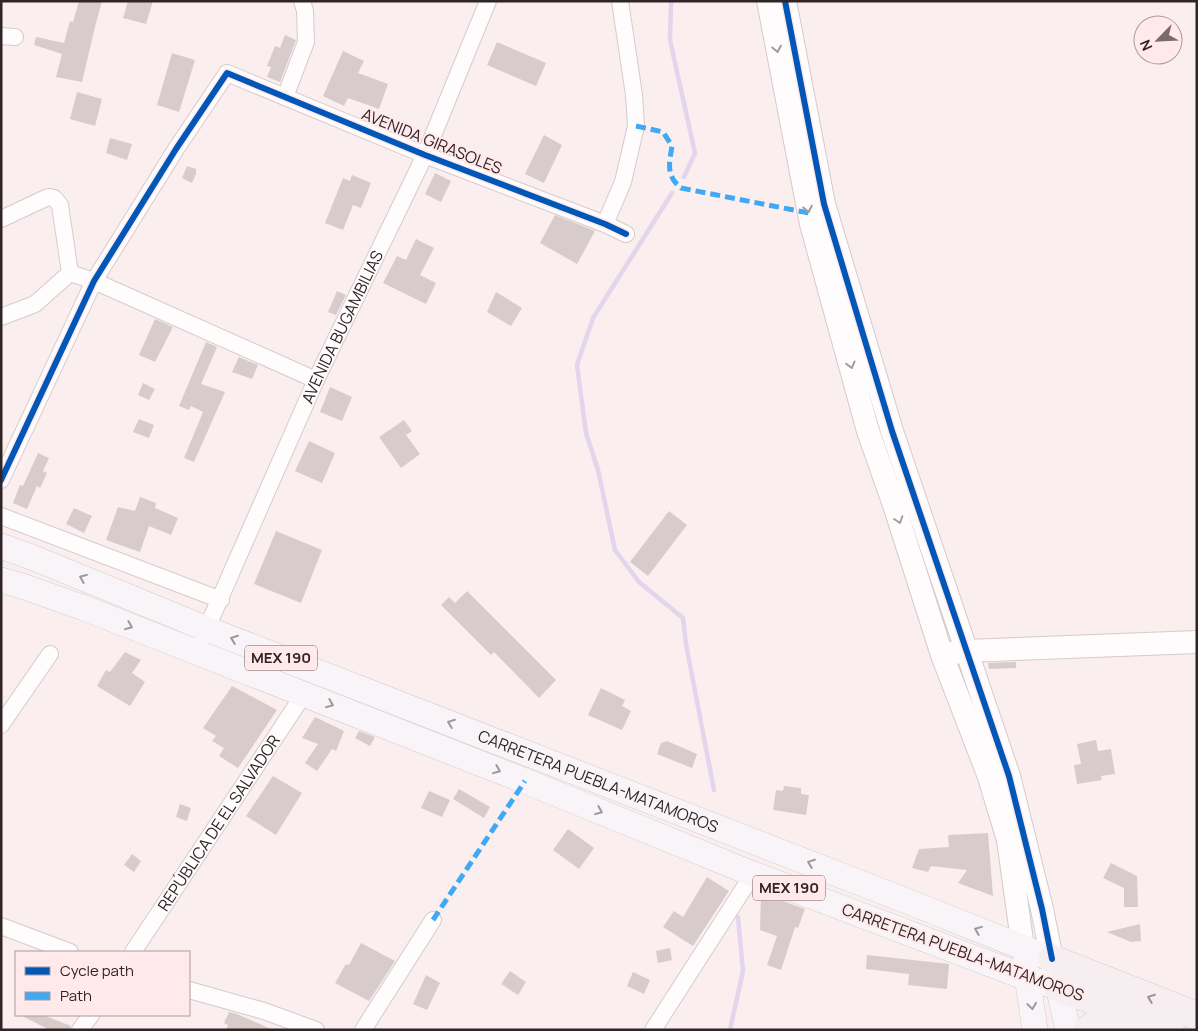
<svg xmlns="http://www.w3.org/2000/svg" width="1198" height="1031" font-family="Manrope,sans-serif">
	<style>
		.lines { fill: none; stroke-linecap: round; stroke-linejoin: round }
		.stream { stroke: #e2d5ec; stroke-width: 4.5 }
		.building { fill: #d7cccb }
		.street-casing { stroke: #d6cacb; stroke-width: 18 }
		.secondary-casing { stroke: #d6cacb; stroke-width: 24 }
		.primary-casing { stroke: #d4cdce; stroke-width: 26 }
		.highway-casing { stroke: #d4cdce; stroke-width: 29 }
		.street { stroke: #fefcfd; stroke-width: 16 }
		.secondary { stroke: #fefcfd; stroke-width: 22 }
		.primary { stroke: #f9f4f7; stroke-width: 25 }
		.highway { stroke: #f7eef2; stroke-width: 28 }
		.quiet { stroke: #3fa9f5; stroke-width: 5; stroke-dasharray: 10 5; stroke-linecap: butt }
		.cycleway-casing { stroke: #ffe9eb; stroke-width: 9 }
		.cycleway { stroke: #0057b8; stroke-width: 6 }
		.oneway { stroke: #a29b9c }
		.oneway2 { stroke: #9f9699 }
		.oneway3 { stroke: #9e9396 }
		.labels { text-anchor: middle; stroke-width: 4; stroke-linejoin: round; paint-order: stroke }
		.shield { fill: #ffe9eb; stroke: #6f5f61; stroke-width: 1 }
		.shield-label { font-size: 15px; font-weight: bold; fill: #312426 }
		.street-label { font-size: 16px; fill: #312426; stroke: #ffe9eb }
	</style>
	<rect width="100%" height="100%" fill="#faeeef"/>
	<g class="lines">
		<path class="stream" d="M 671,1 L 670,40 L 695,153 L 684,177
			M 672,193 L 593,318 L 577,365 L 586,433 L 598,470 L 615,550 L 639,582 L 683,618 L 686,644 L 714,790
			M 730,1030 L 743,971 L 738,917"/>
	</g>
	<path class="building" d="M 79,1 L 102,1 L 95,27 L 82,82 L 56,77 L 62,54 L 34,45 L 36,37 L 64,43 L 70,21 L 73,22 Z
		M 128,1 L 153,1 L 146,24 L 123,18 Z
		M 285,35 L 296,40 L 280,82 L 267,77 L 271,67 L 267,66 L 275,46 L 280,48 Z
		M 497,42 L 546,63 L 536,86 L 487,65 Z
		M 343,51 L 364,61 L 358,73 L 388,84 L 379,109 L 348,98 L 344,106 L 323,96 Z
		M 172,53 L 195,60 L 179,112 L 157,105 Z
		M 77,92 L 102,99 L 95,126 L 70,119 Z
		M 544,135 L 562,145 L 544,183 L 525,174 Z
		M 110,138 L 132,144 L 127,160 L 106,153 Z
		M 187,166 L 196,169 L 196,174 L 192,183 L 182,178 Z
		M 435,173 L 451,181 L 441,202 L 425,194 Z
		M 352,175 L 371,183 L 361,208 L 353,205 L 343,230 L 325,223 L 343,178 L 350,181 Z
		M 555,215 L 595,231 L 577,264 L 540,243 Z
		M 416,239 L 434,248 L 420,275 L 436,283 L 426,304 L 383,283 L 397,256 L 406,260 Z
		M 337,291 L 346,295 L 336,315 L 328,312 Z
		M 496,292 L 522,308 L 511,326 L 487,312 Z
		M 155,319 L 173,327 L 155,362 L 139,355 Z
		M 206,342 L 217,347 L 201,384 L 225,392 L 194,462 L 184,458 L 203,412 L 191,406 L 189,410 L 179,406 Z
		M 239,357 L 258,365 L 252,379 L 232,372 Z
		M 143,383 L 155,389 L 149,400 L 138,395 Z
		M 330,387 L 352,397 L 342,421 L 320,412 Z
		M 139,419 L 154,425 L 149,438 L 133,432 Z
		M 404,420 L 412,431 L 406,435 L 420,454 L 401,468 L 379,437 Z
		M 309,441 L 335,453 L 322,483 L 295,471 Z
		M 38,453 L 49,458 L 43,471 L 47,473 L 40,488 L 37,486 L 27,509 L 13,503 L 20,485 L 23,486 Z
		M 140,497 L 156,503 L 155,508 L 178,518 L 171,535 L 149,526 L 140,552 L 106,540 L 118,507 L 135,511 Z
		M 74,508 L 92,516 L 84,533 L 66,524 Z
		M 669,511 L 687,525 L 648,576 L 630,562 Z
		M 276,531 L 322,550 L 301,603 L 254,584 Z
		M 467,591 L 556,680 L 539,698 L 494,652 L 491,655 L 441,605 L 449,597 L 455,603 Z
		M 125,652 L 141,660 L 132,673 L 145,682 L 130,706 L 97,686 L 106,670 L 110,672 Z
		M 1016,662 L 1016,668 L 989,669 L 988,663 Z
		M 232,686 L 277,710 L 238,768 L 219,756 L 224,748 L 212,741 L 216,736 L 203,728 Z
		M 601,688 L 625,700 L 622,706 L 631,711 L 622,730 L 588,715 Z
		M 315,717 L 344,731 L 336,751 L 332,749 L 317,771 L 305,763 L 318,744 L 302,738 Z
		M 359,731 L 375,737 L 370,746 L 355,738 Z
		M 1096,740 L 1098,751 L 1111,749 L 1115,774 L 1101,776 L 1102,780 L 1077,784 L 1074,765 L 1081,764 L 1077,744 Z
		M 667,741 L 697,754 L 692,768 L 657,754 L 661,743 Z
		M 273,776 L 302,793 L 276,835 L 246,816 Z
		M 784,786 L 801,788 L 801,794 L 809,795 L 806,815 L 773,810 L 776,790 L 783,791 Z
		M 459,789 L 490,807 L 484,818 L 453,799 Z
		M 429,791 L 450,800 L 442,817 L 421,808 Z
		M 180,804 L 191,808 L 187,821 L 176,817 Z
		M 568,829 L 594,848 L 579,869 L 553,850 Z
		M 988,833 L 993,896 L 958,883 L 967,870 L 931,866 L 928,872 L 912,868 L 919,849 L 949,847 L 948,835 Z
		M 132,854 L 141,861 L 134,872 L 124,865 Z
		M 1111,863 L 1137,876 L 1138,907 L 1124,907 L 1124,888 L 1103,878 Z
		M 707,877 L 729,891 L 693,946 L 663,927 L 674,911 L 683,917 Z
		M 761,893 L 805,909 L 798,928 L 795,927 L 781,970 L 767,965 L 777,936 L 760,930 Z
		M 1140,924 L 1141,941 L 1131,942 L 1107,932 Z
		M 361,943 L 395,961 L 369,1001 L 335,983 L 346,964 L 349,965 Z
		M 670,948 L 672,960 L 658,963 L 656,951 Z
		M 867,955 L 949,964 L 947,989 L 908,985 L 909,974 L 866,969 Z
		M 510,971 L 526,982 L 518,995 L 501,984 Z
		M 633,972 L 650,980 L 644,994 L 627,986 Z
		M 426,975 L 440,983 L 427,1010 L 413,1004 Z
		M 229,1012 L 237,1014 L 273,1030 L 226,1030 L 228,1025 L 224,1023 Z
		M 20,1015 L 43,1015 L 71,1026 L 70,1030 L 50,1030 Z"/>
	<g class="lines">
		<g class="street-casing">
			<g id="street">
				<path d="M 1,36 L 15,37"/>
				<path d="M 285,97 L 306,42 L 305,11 L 302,1"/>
				<path d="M 1,219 L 48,197 L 54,198 L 60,205 L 70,273"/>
				<path d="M 605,224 L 623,182 L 636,126 L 634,95 L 620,1"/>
				<path d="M 70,273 L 94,281 L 316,380"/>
				<path d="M 1,317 L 35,304 L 70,273"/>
				<path d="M 1,480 L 94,281 L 176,149 L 227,73 L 425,155 L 605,224 L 626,234"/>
				<path d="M 1,516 L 221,600"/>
				<path id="s1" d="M 203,637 L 316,380 L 425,155 L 488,1"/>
				<path d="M 1,725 L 50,654"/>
				<path d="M 1,926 L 70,952"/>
				<path id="s2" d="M 133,952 L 304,694"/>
				<path d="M 189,990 L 264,1011 L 316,1030"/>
				<path d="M 80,1030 L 91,1015"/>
				<path d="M 363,1030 L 433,920"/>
				<path d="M 653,1030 L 753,874"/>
			</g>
		</g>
		<g class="secondary-casing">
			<path id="secondary" d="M 768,1 L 811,224 L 868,431 L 894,505 L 942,655 L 989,777 L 1008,840 L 1023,948
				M 785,1 L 824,204 L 892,431 L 1009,776 L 1042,909 L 1052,959
				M 953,653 L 967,651 L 1197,642"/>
		</g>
		<g class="primary-casing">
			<g id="primary">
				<path id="s3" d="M 1,546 L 34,558 L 207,629 L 917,905 L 1052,959 L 1068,1030"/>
				<path d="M 1,580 L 25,587 L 84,608 L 525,781 L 753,874 L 1027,978 L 1058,987"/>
				<path d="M 1025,963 L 1035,1030"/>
			</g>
		</g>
		<g class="highway-casing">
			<path id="highway" d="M 1052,959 L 1197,1016
				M 1058,987 L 1170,1030
				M 1087,1030 C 1101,1019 1117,1015 1135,1017"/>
		</g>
		<use href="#street" class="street"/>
		<use href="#secondary" class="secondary"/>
		<use href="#primary" class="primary"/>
		<use href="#highway" class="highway"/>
		<path class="quiet" d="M 636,126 L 663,132 L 672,146 C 669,164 666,176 681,188 L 809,213
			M 433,920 L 525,781"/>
		<g class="cycleway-casing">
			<path id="cycleway" d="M 785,1 L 824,204 L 892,431 L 1009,776 L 1042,909 L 1052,959
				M 1,480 L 94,281 L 176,149 L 227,73 L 425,155 L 605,224 L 626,234"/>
		</g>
		<use href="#cycleway" class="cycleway"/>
	</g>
	<defs><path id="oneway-chevron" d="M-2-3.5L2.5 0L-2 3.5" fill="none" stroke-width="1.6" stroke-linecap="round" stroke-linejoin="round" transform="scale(1.25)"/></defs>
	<g class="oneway">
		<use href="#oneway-chevron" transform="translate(777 49) rotate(79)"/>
		<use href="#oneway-chevron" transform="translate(808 209) rotate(79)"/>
		<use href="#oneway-chevron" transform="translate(851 365) rotate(75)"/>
		<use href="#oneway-chevron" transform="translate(899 520) rotate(72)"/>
	</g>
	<g class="oneway2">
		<use href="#oneway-chevron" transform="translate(83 578) rotate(-158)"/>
		<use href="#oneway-chevron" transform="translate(129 626) rotate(22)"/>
		<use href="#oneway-chevron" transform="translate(234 639) rotate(-159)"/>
		<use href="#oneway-chevron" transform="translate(330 704) rotate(22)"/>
		<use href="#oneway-chevron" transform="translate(451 723) rotate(-159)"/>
		<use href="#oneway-chevron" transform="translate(497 770) rotate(22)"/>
		<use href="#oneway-chevron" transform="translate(599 811) rotate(22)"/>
		<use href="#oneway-chevron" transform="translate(811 863) rotate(-159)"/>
		<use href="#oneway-chevron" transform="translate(978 930) rotate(-158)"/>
		<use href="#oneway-chevron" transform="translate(1032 1006) rotate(82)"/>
	</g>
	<use class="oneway3" href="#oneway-chevron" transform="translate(1151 998) rotate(-159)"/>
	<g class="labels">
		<g class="shield">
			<rect x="245" y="645.5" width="72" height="25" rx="4"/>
			<rect x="753" y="875.5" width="72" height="25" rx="4"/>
		</g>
		<g class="shield-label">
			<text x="281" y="663">MEX 190</text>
			<text x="789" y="893">MEX 190</text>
		</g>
		<g class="street-label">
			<text transform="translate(432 141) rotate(22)" y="6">AVENIDA GIRASOLES</text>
			<text dy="6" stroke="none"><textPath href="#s1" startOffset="340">AVENIDA BUGAMBILIAS</textPath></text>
			<text dy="6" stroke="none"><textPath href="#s3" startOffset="642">CARRETERA PUEBLA-MATAMOROS</textPath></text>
			<text dy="6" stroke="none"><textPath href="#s2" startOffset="155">REPÚBLICA DE EL SALVADOR</textPath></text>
			<text transform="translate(963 952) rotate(20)" y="6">CARRETERA PUEBLA-MATAMOROS</text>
		</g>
	</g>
	<rect width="1198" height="1031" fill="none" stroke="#312426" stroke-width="5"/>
	<rect x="15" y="951" width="175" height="65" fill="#ffe9eb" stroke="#ad9a9c"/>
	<rect x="25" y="967" width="25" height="8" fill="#0057b8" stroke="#ad9a9c"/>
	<text x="60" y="976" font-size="15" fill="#312426">Cycle path</text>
	<rect x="25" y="992" width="25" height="8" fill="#3fa9f5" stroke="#ad9a9c"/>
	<text x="60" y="1001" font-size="15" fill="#312426">Path</text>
	<g transform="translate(1158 40) rotate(246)"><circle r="24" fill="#ffe9eb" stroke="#ad9a9c"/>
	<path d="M0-4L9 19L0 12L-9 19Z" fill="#776b6c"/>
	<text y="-8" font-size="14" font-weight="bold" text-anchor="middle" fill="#312426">N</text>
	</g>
</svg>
